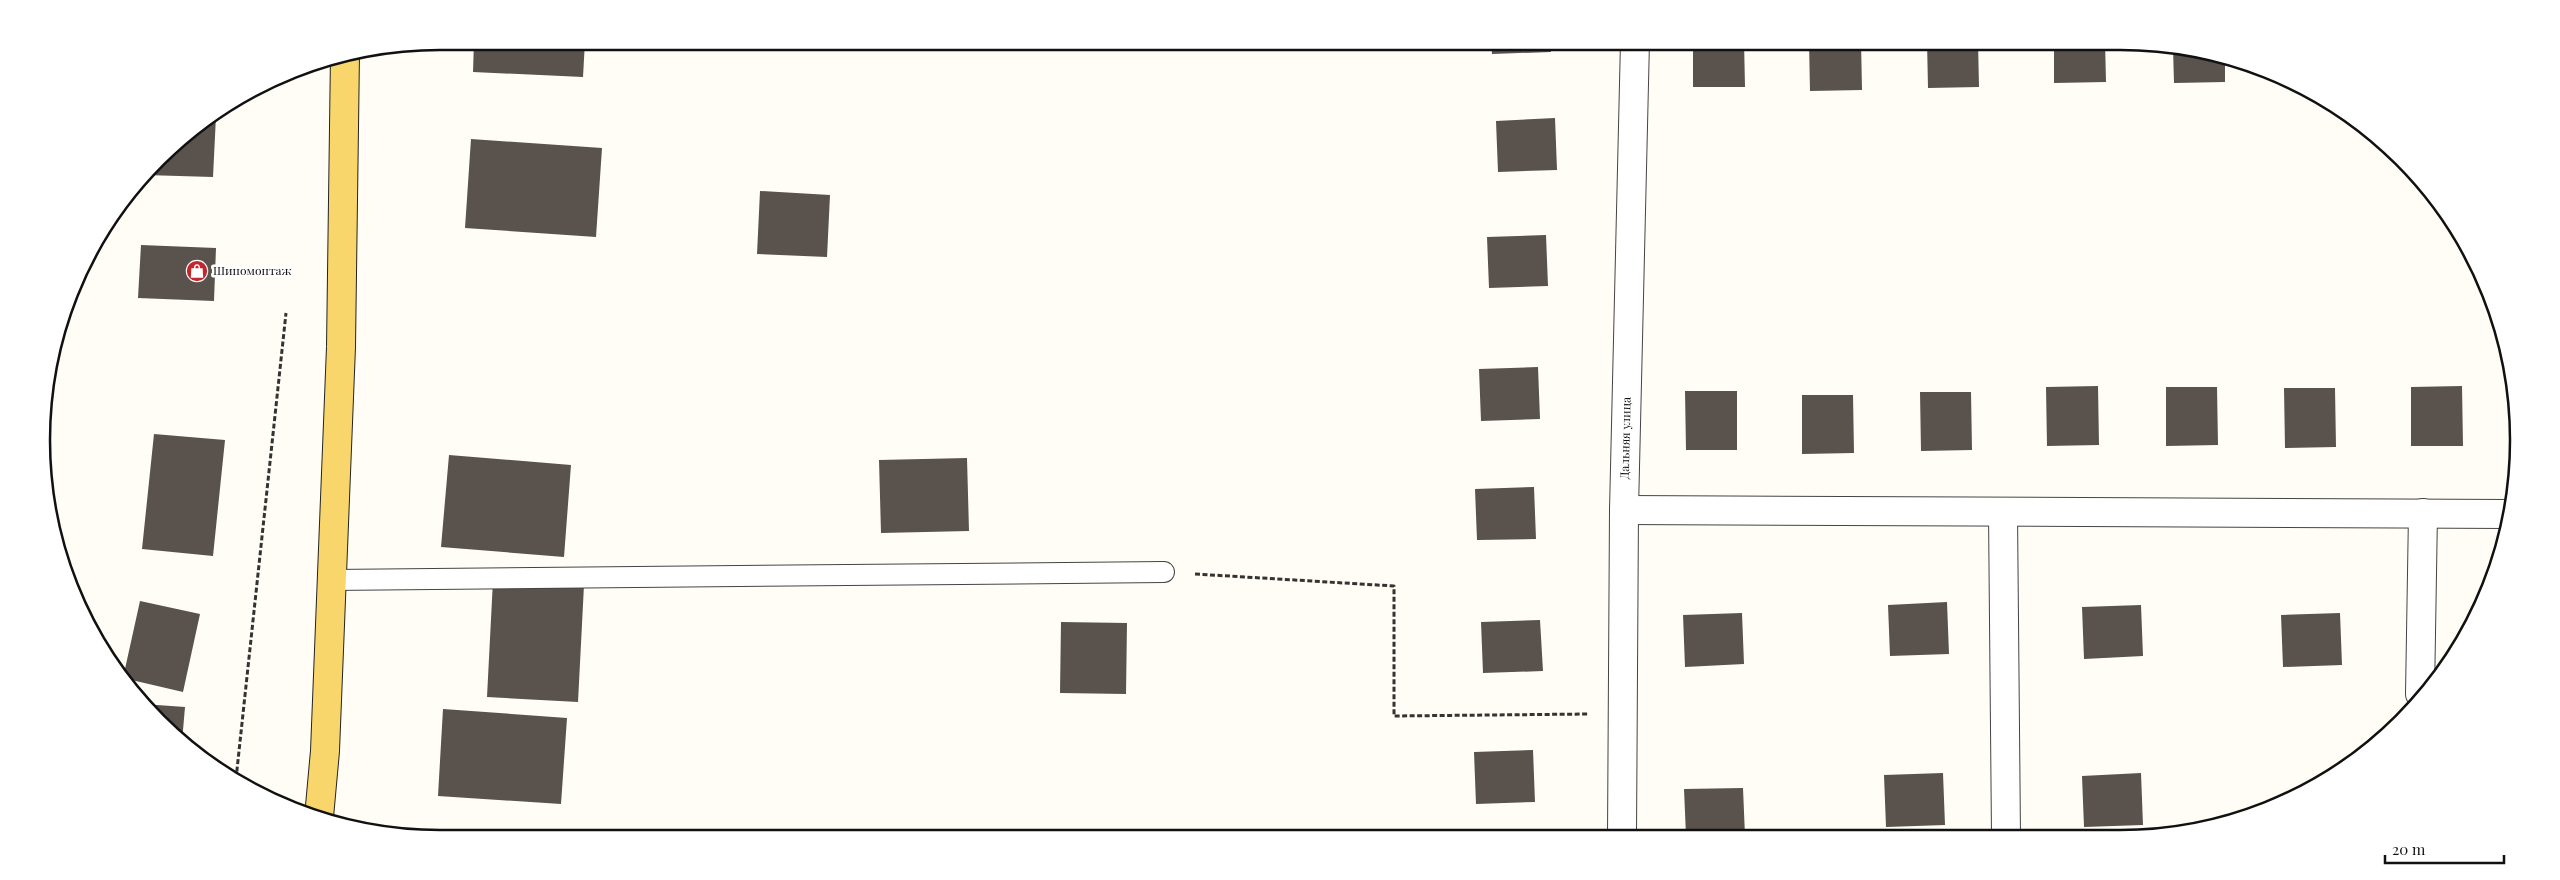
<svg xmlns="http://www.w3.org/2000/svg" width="2560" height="880" font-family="'Playfair Display',serif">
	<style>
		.building { fill: #5a524d }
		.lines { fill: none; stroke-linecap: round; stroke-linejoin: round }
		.service-casing { stroke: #444; stroke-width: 22 }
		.minor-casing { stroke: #444; stroke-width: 30 }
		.primary-casing { stroke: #222; stroke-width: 30 }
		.path { stroke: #333; stroke-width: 3; stroke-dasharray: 5 2.5; stroke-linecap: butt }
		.service { stroke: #fff; stroke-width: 20 }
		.minor { stroke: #fff; stroke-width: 28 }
		.primary { stroke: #f9d66b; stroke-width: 28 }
		.labels { text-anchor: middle; stroke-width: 5; stroke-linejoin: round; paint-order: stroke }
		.poi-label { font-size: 12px; fill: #111; stroke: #fff; text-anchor: start }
		.street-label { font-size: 12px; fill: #111; stroke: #fff }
		.rim { fill: none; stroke: #111; stroke-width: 2.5 }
	</style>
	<rect width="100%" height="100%" fill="#fffdf5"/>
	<path class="building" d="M 474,41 L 585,41 L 583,77 L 473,72 Z
		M 1491,41 L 1550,41 L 1551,52 L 1492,54 Z
		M 1693,41 L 1744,41 L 1745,87 L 1693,87 Z
		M 1809,41 L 1861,41 L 1862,90 L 1810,91 Z
		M 1927,41 L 1978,41 L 1979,87 L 1928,88 Z
		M 2054,41 L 2105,41 L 2106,82 L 2054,83 Z
		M 2173,48 L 2225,55 L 2225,82 L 2174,83 Z
		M 216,116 L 213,177 L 145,175 L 177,140 Z
		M 1555,118 L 1557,170 L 1498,172 L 1496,121 Z
		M 471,139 L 602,148 L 596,237 L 465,228 Z
		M 760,191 L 830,195 L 827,257 L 757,254 Z
		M 1546,235 L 1548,286 L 1489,288 L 1487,237 Z
		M 141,245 L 216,248 L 214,301 L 138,298 Z
		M 1538,367 L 1540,419 L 1481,421 L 1479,369 Z
		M 2098,386 L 2099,445 L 2047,446 L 2046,387 Z
		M 2462,386 L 2463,446 L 2411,446 L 2411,387 Z
		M 2166,387 L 2217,387 L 2218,445 L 2166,446 Z
		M 2284,388 L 2335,388 L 2336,447 L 2285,448 Z
		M 1685,391 L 1737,391 L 1737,450 L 1686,450 Z
		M 1920,392 L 1971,392 L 1972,450 L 1921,451 Z
		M 1802,395 L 1853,395 L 1854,453 L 1802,454 Z
		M 154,434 L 225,440 L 213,556 L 142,549 Z
		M 449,455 L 571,465 L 564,557 L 441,547 Z
		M 967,458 L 969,531 L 881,533 L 879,460 Z
		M 1534,487 L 1536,539 L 1477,540 L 1475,489 Z
		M 493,580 L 584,585 L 578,702 L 487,697 Z
		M 140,601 L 200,614 L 183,692 L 123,678 Z
		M 1947,602 L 1949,654 L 1890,656 L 1888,605 Z
		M 2141,605 L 2143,656 L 2084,659 L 2082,607 Z
		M 1742,613 L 1744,664 L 1685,667 L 1683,615 Z
		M 2340,613 L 2342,665 L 2283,667 L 2281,615 Z
		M 1540,620 L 1543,671 L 1483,673 L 1481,622 Z
		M 1061,622 L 1127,623 L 1126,694 L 1060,693 Z
		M 143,704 L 185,707 L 182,742 L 158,722 Z
		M 443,709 L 567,718 L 561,804 L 438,796 Z
		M 1533,750 L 1535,802 L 1476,804 L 1474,752 Z
		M 1943,773 L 1945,825 L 1886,827 L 1884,775 Z
		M 2141,773 L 2143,825 L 2084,827 L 2082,776 Z
		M 1743,788 L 1745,836 L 1686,836 L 1684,789 Z
		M 2283,793 L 2298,793 L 2283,802 Z"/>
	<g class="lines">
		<g class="service-casing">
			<path id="service" d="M 331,580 L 1164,572"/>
		</g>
		<g class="minor-casing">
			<g id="minor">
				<path d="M 1624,510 L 2510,514"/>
				<path d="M 2003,512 L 2006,836"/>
				<path d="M 2420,694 L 2423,513"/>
				<path id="s1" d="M 1622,836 L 1624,510 L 1635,41"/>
			</g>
		</g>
		<g class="primary-casing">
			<path id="primary" d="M 319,817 L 325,751 L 341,347 L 345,54"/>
		</g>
		<path class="path" d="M 1195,574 L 1394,586 L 1394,716 L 1588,714
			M 236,779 L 286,313"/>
		<use href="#service" class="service"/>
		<use href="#minor" class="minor"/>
		<use href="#primary" class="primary"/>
	</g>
	<defs>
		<g id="shop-disc" transform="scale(1.125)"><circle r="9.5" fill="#c4262e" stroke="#fff"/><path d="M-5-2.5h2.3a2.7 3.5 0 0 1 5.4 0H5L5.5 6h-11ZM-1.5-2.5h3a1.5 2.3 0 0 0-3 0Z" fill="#fff"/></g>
	</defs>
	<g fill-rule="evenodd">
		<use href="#shop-disc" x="197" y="271"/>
	</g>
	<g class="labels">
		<g class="poi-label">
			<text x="213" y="275">Шиномонтаж</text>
		</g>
		<g class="street-label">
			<text dy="4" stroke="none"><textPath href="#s1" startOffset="398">Дальняя улица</textPath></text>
		</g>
	</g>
	<path d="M0 0H2560V880H0ZM440 50H2120A390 390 0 0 1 2510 440V440A390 390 0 0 1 2120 830H440A390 390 0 0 1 50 440V440A390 390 0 0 1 440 50Z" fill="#fff" fill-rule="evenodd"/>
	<path class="rim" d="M440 50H2120A390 390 0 0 1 2510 440V440A390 390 0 0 1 2120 830H440A390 390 0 0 1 50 440V440A390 390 0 0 1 440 50Z"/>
	<path d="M2385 855v8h119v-8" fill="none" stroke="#111111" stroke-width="2.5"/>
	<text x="2392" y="855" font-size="15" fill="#111111" stroke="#ffffff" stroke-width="4" paint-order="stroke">20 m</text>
</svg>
